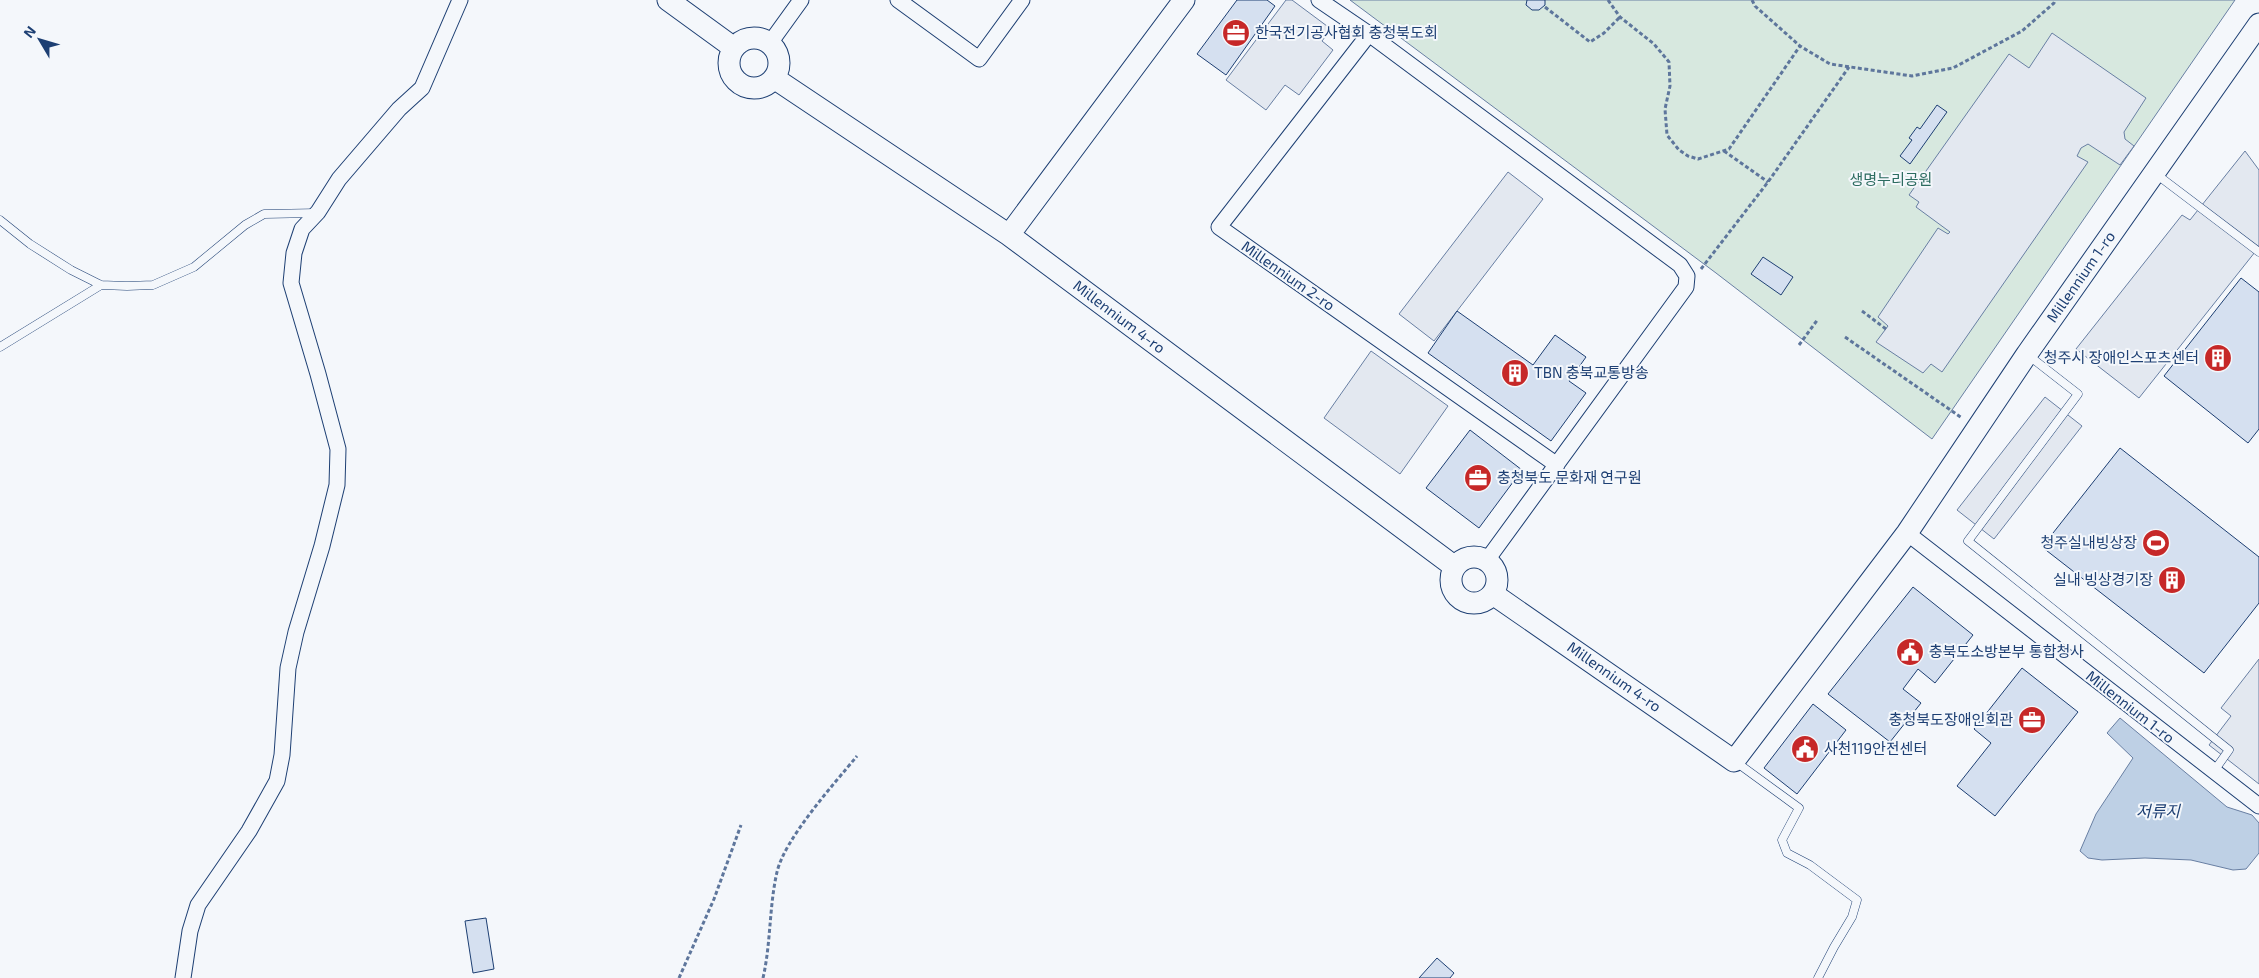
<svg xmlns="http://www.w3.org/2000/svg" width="2259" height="978" font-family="'Exo 2','Noto Sans KR',sans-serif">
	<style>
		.green { fill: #d7e8df; stroke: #687fa3 }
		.parking { fill: #e3e8f0; stroke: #687fa3 }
		.water { fill: #bed0e5; stroke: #687fa3 }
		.building { fill: #d5e0f0; stroke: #1d3f73 }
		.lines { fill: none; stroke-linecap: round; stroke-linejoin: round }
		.lane-casing { stroke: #1d3f73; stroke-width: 9 }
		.street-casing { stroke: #1d3f73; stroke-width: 17 }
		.secondary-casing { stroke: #1d3f73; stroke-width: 23 }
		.path { stroke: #5e769c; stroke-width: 3; stroke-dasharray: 4 2.5; stroke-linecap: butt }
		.lane { stroke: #f4f7fb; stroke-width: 8 }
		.street { stroke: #f4f7fb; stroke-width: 15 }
		.secondary { stroke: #f4f7fb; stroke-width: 21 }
		.labels { text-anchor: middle; stroke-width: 4; stroke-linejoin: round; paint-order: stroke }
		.poi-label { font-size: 15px; fill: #1d3f73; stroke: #f4f7fb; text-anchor: start }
		.park-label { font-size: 15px; fill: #2c6c60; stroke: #f4f7fb }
		.street-label { font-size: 15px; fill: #1d3f73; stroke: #f4f7fb }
		.water-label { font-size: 16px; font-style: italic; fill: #1d3f73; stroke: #f4f7fb }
	</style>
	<rect width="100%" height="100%" fill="#f4f7fb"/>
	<path class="green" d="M 1350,0 L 2235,0 L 1932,439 L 1716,273 Z"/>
	<path class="parking" d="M 1286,0 L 1292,0 L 1331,29 L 1322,41 L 1333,50 L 1299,95 L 1285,85 L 1266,110 L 1226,80 Z
		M 2052,33 L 2146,98 L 2124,132 L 2125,139 L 2134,146 L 2120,165 L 2088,144 L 2081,148 L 2077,156 L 2088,162 L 1942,372 L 1931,364 L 1923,373 L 1876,342 L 1888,326 L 1878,317 L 1938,228 L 1948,234 L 1950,232 L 1916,207 L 1919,202 L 1909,195 L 2009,54 L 2029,68 Z
		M 2245,151 L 2259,170 L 2259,247 L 2139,398 L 2076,349 L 2182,215 L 2190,220 Z
		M 1508,172 L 1543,199 L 1434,341 L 1399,314 Z
		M 1371,351 L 1448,406 L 1400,474 L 1324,418 Z
		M 2045,397 L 2082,426 L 1994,539 L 1957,510 Z
		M 2259,659 L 2259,784 L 2209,745 L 2231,716 L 2221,708 Z"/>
	<path class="water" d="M 2120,718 L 2227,807 L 2252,815 L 2259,823 L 2259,853 L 2246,869 L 2233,870 L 2191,860 L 2145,858 L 2102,860 L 2088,858 L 2080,851 L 2096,814 L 2133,758 L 2107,733 Z"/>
	<path class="building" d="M 1237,0 L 1267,0 L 1275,6 L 1226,75 L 1197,54 Z
		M 1527,0 L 1545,0 L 1545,5 L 1539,10 L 1532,10 L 1526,5 Z
		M 1937,105 L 1947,112 L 1910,164 L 1900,156 L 1912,140 L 1909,138 L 1917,127 L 1920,129 Z
		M 1763,257 L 1793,277 L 1781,295 L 1751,274 Z
		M 2241,278 L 2259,292 L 2259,429 L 2248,443 L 2164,376 Z
		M 1457,311 L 1533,365 L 1555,335 L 1586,357 L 1569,381 L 1586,393 L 1551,441 L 1428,353 Z
		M 1470,430 L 1522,470 L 1479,528 L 1426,488 Z
		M 2120,448 L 2259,557 L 2259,603 L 2204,673 L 2042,547 Z
		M 1913,587 L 1973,635 L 1935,683 L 1918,669 L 1903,689 L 1921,703 L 1890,742 L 1828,694 Z
		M 2022,668 L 2078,712 L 1995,816 L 1957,786 L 1991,743 L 1974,729 Z
		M 1813,704 L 1846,730 L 1797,794 L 1764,768 Z
		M 486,918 L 494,969 L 473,973 L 465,921 Z
		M 1437,958 L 1454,973 L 1450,978 L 1419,978 Z"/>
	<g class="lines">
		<g class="lane-casing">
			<path id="lane" d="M 2156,174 L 2259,252
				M 0,220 L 30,244 L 71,270 L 101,285 L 127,286 L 153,285 L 194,267 L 245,225 L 264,214 L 317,213
				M 0,347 L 101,285
				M 2028,355 L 2078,394 L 1968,541 L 2229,750 L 2214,771
				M 1736,762 L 1799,808 L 1782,840 L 1787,853 L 1810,865 L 1857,900 L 1852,917 L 1834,947 L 1818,978"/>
		</g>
		<g class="street-casing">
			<path id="street" d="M 898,0 L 979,59 L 1022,0
				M 1319,0 L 1369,34 L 1680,265 L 1687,276 L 1686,287 L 1487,560
				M 1369,34 L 1219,227 L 1557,465
				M 770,43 L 801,0
				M 1907,533 L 2259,806
				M 183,978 L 190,931 L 198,905 L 249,831 L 277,781 L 282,755 L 288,668 L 296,632 L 322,546 L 337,485 L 338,449 L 318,374 L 291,283 L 294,253 L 302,229 L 318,212 L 339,179 L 399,109 L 422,88 L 460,0"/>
		</g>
		<g class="secondary-casing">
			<path id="secondary" d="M 668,0 L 734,48
				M729 63a25 25 0 1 1 50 0a25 25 0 1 1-50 0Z
				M 774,78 L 1009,235 L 1455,567
				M 1009,235 L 1184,0
				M1451 580a23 23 0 1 1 46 0a23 23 0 1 1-46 0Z
				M 1493,594 L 1734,761 L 1907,533 L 2027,354 L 2259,24"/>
		</g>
		<path class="path" d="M 1608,0 L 1620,17 L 1654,44 L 1669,62 L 1670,86 L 1665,109 L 1667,135 L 1679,150 L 1688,156 L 1698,159 L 1729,149 L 1800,46
			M 1752,0 L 1755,6 L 1800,46 L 1830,64 L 1912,76 L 1953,68 L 2022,31 L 2054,3 L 2055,0
			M 1545,7 L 1590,42 L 1604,33 L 1620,17
			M 1724,151 L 1768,182
			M 1701,269 L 1768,182 L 1849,67
			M 1862,311 L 1886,329
			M 1845,337 L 1962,418
			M 1799,345 L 1818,319
			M 679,978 L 714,899 L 741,825
			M 763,978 C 771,943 769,907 777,872 C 785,838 834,784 857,756"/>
		<use href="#lane" class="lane"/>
		<use href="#street" class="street"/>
		<use href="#secondary" class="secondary"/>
	</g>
	<defs>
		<g id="office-disc" transform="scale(1.4375)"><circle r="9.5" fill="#c62828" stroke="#f4f7fb"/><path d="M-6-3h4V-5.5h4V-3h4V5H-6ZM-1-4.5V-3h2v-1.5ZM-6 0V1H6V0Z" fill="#fff"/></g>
		<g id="building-disc" transform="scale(1.4375)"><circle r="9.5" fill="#c62828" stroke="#f4f7fb"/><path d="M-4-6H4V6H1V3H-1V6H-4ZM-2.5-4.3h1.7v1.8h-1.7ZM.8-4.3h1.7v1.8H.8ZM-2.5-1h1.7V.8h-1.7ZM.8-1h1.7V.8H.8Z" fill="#fff"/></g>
		<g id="stadium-disc" transform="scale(1.4375)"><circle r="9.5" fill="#c62828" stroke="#f4f7fb"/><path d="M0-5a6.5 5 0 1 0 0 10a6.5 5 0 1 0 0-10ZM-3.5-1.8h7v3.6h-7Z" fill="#fff"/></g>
		<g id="civic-disc" transform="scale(1.4375)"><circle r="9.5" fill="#c62828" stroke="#f4f7fb"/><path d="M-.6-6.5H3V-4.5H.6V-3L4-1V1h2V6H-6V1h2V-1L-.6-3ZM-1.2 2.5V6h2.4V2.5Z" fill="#fff"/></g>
	</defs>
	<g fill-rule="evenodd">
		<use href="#office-disc" x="1236" y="33"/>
		<use href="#building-disc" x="2218" y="358"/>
		<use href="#building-disc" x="1515" y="373"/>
		<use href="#office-disc" x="1478" y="478"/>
		<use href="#stadium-disc" x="2156" y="543"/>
		<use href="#building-disc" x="2172" y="580"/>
		<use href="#civic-disc" x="1910" y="652"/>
		<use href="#office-disc" x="2032" y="720"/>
		<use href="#civic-disc" x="1805" y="749"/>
	</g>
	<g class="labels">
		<g class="poi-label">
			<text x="1255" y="38">한국전기공사협회 충청북도회</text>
			<text x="2199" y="363" text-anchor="end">청주시 장애인스포츠센터</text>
			<text x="1534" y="378">TBN 충북교통방송</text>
			<text x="1497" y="483">충청북도 문화재 연구원</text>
			<text x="2137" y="548" text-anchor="end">청주실내빙상장</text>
			<text x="2153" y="585" text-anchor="end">실내 빙상경기장</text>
			<text x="1929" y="657">충북도소방본부 통합청사</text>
			<text x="2013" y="725" text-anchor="end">충청북도장애인회관</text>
			<text x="1824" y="754">사천119안전센터</text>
		</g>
		<g class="park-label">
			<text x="1891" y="185">생명누리공원</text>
		</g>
		<g class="street-label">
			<text transform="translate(1288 276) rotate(35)" y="5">Millennium 2-ro</text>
			<text transform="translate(2081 277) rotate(-55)" y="5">Millennium 1-ro</text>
			<text transform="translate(1119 317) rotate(37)" y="5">Millennium 4-ro</text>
			<text transform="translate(1614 677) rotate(35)" y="5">Millennium 4-ro</text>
			<text transform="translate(2130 707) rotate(38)" y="5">Millennium 1-ro</text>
		</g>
		<g class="water-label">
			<text x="2158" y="817">저류지</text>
		</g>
	</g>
	<g transform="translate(40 40) rotate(308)" stroke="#f4f7fb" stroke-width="4" paint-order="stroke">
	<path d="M0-4L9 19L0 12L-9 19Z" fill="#1d3f73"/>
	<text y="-8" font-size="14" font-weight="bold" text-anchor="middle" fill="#1d3f73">N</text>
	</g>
</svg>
